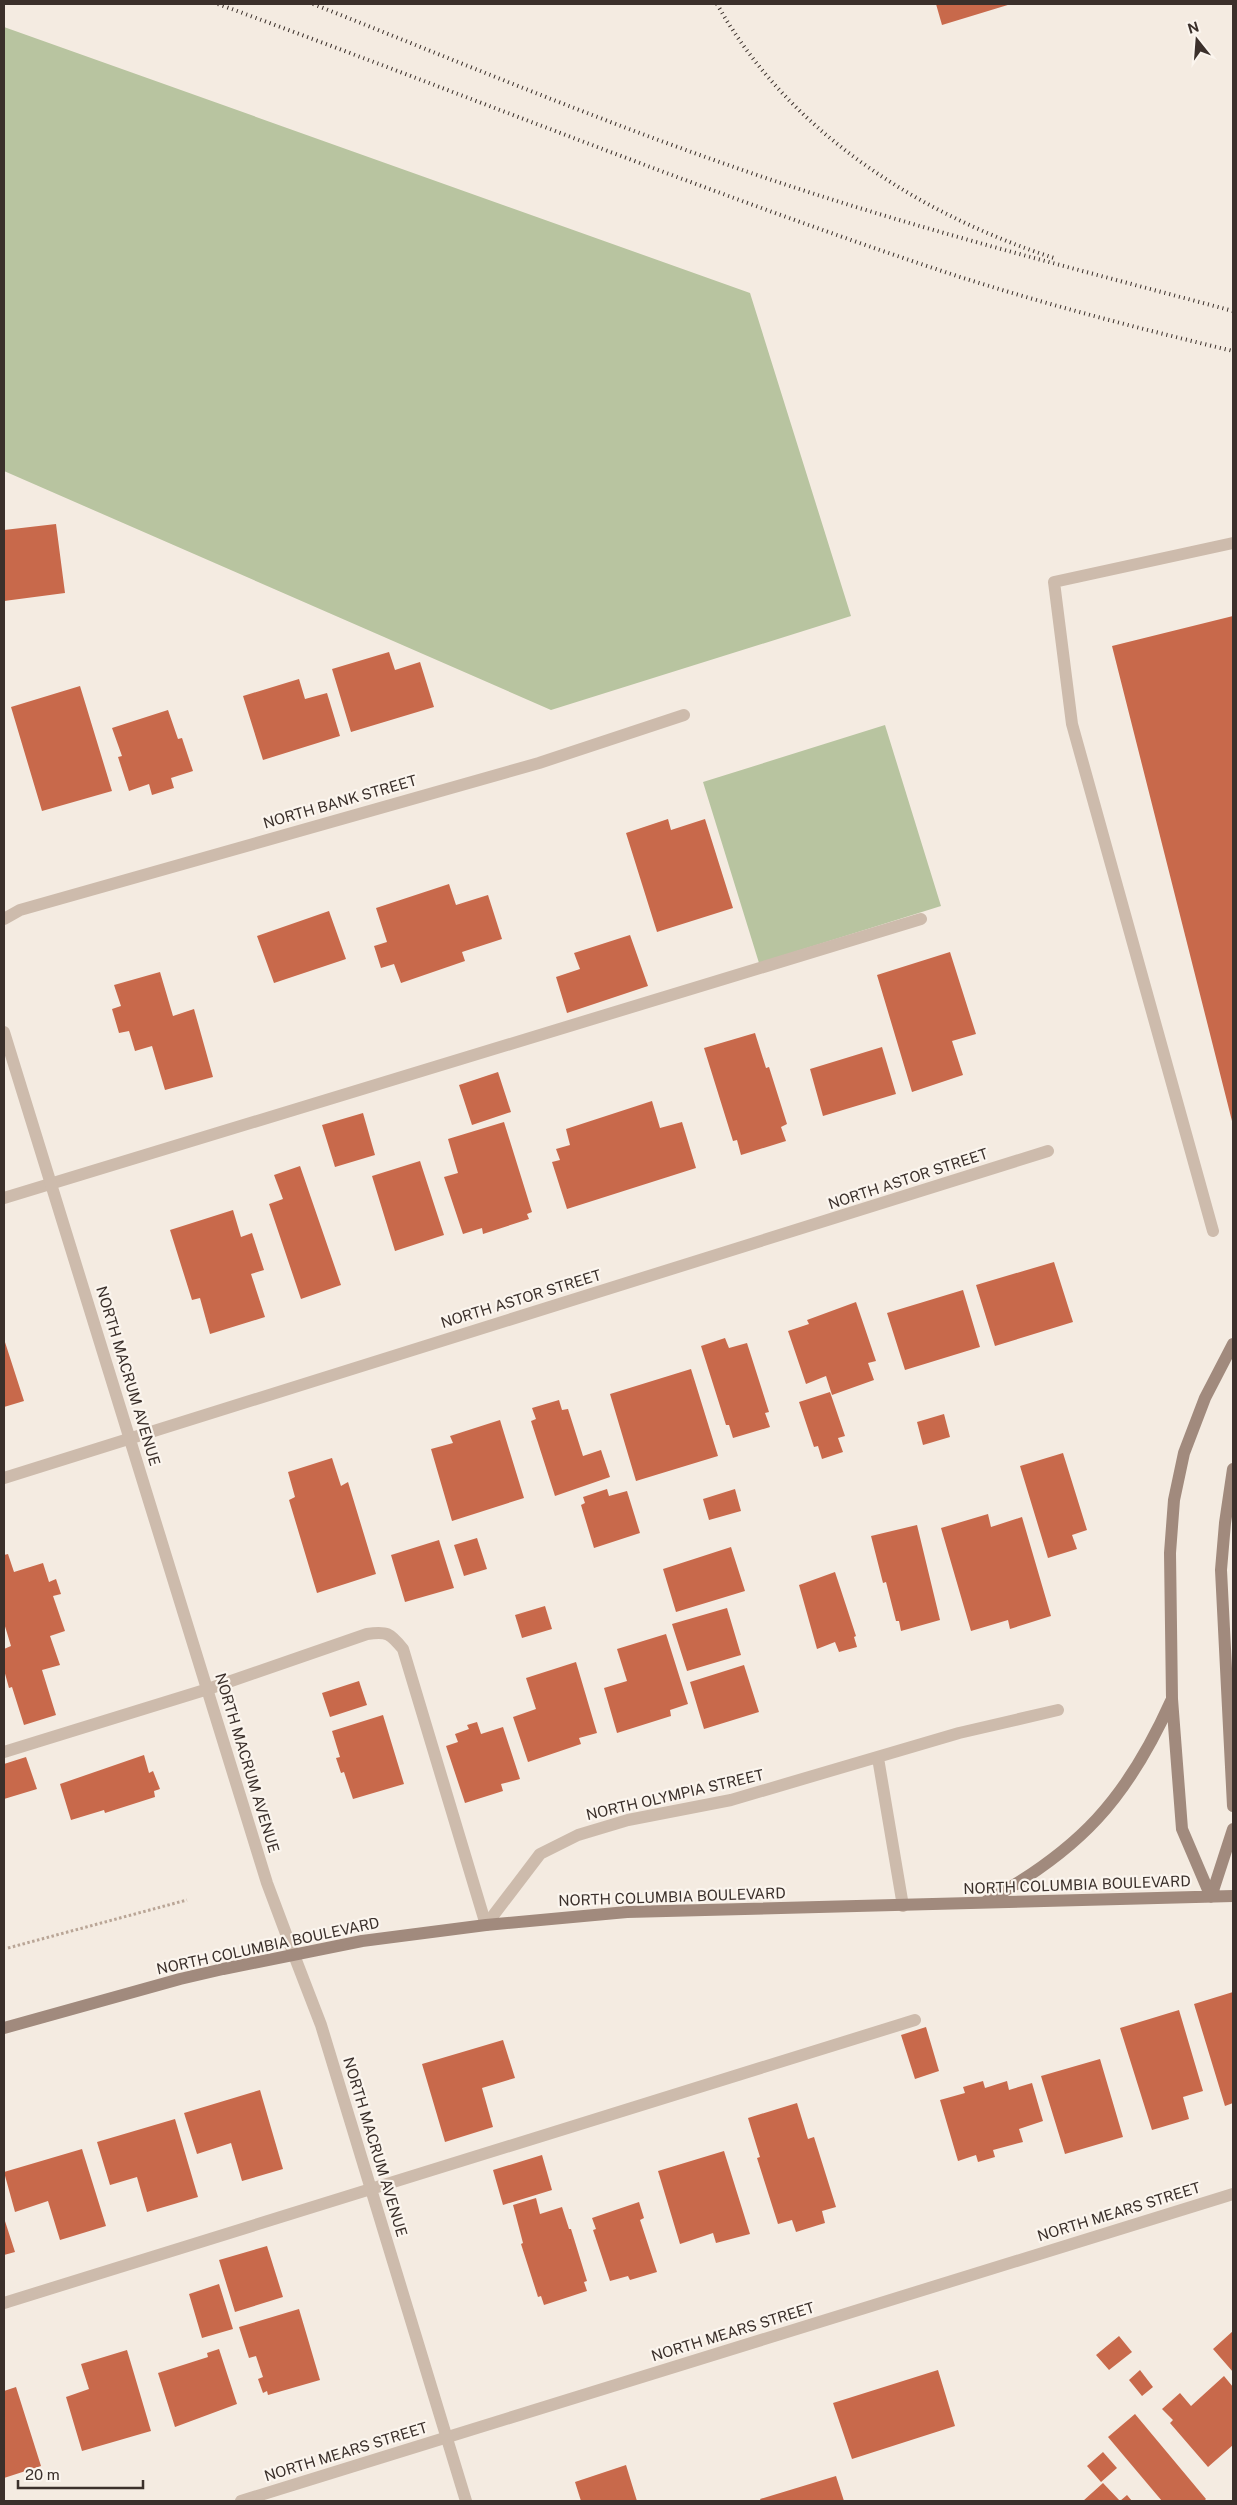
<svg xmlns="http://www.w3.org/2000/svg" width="1237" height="2505" font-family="'Public Sans',sans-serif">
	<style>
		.green { fill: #b8c4a0 }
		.building { fill: #c8694b }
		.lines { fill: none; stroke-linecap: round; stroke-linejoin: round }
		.path { stroke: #b9a596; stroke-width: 3; stroke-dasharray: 2.5 2.5; stroke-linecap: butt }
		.service { stroke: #cdbbac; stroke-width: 12 }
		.minor { stroke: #cdbbac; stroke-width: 12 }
		.tertiary { stroke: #cdbbac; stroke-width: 12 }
		.secondary { stroke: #a18a7d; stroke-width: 12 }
		.rail { stroke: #3b302b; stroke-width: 4; stroke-dasharray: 1 4; stroke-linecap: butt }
		.labels { text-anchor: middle; stroke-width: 4.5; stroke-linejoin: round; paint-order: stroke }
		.street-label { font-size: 15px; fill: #3b302b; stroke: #fbf5ee }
	</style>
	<rect width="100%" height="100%" fill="#f4ebe1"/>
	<path class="green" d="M 4,27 L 750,293 L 851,616 L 551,710 L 4,471 Z
		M 885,725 L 941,906 L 759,963 L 703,782 Z"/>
	<path class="building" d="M 936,4 L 1011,4 L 942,25 Z
		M 56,524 L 65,593 L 4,601 L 4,530 Z
		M 1233,616 L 1233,1125 L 1112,646 Z
		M 389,652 L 395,670 L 420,662 L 434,707 L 351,732 L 332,669 Z
		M 299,679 L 305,699 L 327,693 L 340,736 L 263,760 L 243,696 Z
		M 80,686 L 112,791 L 42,811 L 11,707 Z
		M 168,710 L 178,739 L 182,738 L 193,771 L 171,778 L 174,788 L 152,795 L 149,784 L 129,791 L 118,757 L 122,756 L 112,728 Z
		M 668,819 L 671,830 L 705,819 L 733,908 L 657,932 L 626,833 Z
		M 449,884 L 456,905 L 488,895 L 502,939 L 462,952 L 465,961 L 401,983 L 394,964 L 381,968 L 374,946 L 387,942 L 376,908 Z
		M 329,911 L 346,959 L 274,983 L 257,936 Z
		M 630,935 L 648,986 L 567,1013 L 556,977 L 580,969 L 574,953 Z
		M 950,952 L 976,1034 L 952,1041 L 963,1075 L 912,1092 L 877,975 Z
		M 160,972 L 173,1016 L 194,1009 L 213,1077 L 165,1090 L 152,1046 L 135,1051 L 129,1031 L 119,1033 L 112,1009 L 121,1006 L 114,985 Z
		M 755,1033 L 766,1068 L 769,1067 L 787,1124 L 781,1127 L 786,1141 L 741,1155 L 737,1140 L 733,1141 L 704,1048 Z
		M 882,1047 L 896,1094 L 823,1116 L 810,1069 Z
		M 498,1072 L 511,1112 L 472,1125 L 459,1085 Z
		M 652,1101 L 660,1128 L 682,1122 L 696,1168 L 567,1209 L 552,1162 L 560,1160 L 556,1149 L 570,1145 L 566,1129 Z
		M 363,1113 L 375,1155 L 335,1167 L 322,1125 Z
		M 504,1122 L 532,1212 L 527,1214 L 529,1219 L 483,1234 L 482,1228 L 463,1234 L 444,1177 L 458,1173 L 448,1139 Z
		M 420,1161 L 444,1235 L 395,1251 L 372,1176 Z
		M 300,1166 L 341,1285 L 301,1299 L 269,1204 L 283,1199 L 274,1175 Z
		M 233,1210 L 241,1237 L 252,1233 L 264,1270 L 251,1274 L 265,1317 L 210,1334 L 200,1298 L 192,1300 L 170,1230 Z
		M 1054,1262 L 1073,1322 L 995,1346 L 976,1285 Z
		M 963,1290 L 980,1347 L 905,1370 L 887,1313 Z
		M 856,1302 L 876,1361 L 868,1363 L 874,1380 L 832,1395 L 826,1376 L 806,1384 L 788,1331 L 809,1324 L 807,1320 Z
		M 725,1338 L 729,1348 L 747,1343 L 769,1412 L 765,1413 L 770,1427 L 733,1438 L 729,1425 L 726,1425 L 701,1346 Z
		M 4,1339 L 24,1401 L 4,1407 Z
		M 691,1369 L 718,1456 L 636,1481 L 610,1394 Z
		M 830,1392 L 845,1436 L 838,1438 L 843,1452 L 822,1459 L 818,1446 L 814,1447 L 799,1402 Z
		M 559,1400 L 562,1410 L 568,1409 L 583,1456 L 601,1450 L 610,1477 L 555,1496 L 531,1421 L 536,1419 L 532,1408 Z
		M 944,1414 L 950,1437 L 923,1445 L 917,1422 Z
		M 500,1420 L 524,1498 L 452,1521 L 431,1449 L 453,1443 L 450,1436 Z
		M 1063,1453 L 1087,1530 L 1072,1535 L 1077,1549 L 1048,1558 L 1020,1466 Z
		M 332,1458 L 341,1486 L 348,1482 L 376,1574 L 317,1593 L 289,1500 L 295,1497 L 288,1472 Z
		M 607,1489 L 609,1496 L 627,1491 L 640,1533 L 594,1548 L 581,1505 L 585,1503 L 583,1497 Z
		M 735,1489 L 741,1511 L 709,1520 L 703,1499 Z
		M 988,1514 L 991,1527 L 1022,1517 L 1051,1616 L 1010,1629 L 1008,1620 L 971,1631 L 941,1528 Z
		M 917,1525 L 940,1620 L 901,1631 L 899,1621 L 896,1621 L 886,1582 L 883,1583 L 871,1536 Z
		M 477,1538 L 487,1569 L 464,1576 L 454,1545 Z
		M 439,1540 L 454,1588 L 405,1602 L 391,1555 Z
		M 731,1547 L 745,1591 L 676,1612 L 663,1569 Z
		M 8,1554 L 14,1572 L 43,1563 L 49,1582 L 56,1579 L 61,1594 L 53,1596 L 65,1631 L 50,1636 L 60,1665 L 42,1670 L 56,1715 L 24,1725 L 12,1687 L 9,1688 L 4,1670 L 4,1649 L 11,1646 L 4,1623 L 4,1555 Z
		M 835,1572 L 856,1636 L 854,1637 L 857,1647 L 839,1652 L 835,1642 L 817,1649 L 799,1585 Z
		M 545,1606 L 552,1629 L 522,1638 L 515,1615 Z
		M 727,1608 L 741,1655 L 687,1671 L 672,1624 Z
		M 666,1634 L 688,1704 L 670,1710 L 671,1716 L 617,1733 L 604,1688 L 627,1681 L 617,1649 Z
		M 576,1662 L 597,1733 L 579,1738 L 581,1744 L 528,1762 L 513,1717 L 536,1709 L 526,1678 Z
		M 744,1665 L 759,1712 L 704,1729 L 690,1682 Z
		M 359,1681 L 367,1705 L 330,1717 L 322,1693 Z
		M 383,1715 L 404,1784 L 353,1799 L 344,1772 L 341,1773 L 336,1758 L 340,1757 L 332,1731 Z
		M 477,1722 L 481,1734 L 503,1727 L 520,1779 L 501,1784 L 503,1791 L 465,1803 L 446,1746 L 458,1742 L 455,1734 L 469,1729 L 467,1725 Z
		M 144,1755 L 149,1773 L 153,1771 L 160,1789 L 154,1791 L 155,1797 L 105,1813 L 104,1810 L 71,1820 L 60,1784 Z
		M 26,1757 L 37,1789 L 4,1799 L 4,1764 Z
		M 1233,1992 L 1233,2103 L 1225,2106 L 1194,2004 Z
		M 1179,2010 L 1203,2091 L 1183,2097 L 1189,2119 L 1152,2130 L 1120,2028 Z
		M 926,2027 L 939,2071 L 915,2079 L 901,2035 Z
		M 503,2040 L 515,2078 L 482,2088 L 493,2127 L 445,2142 L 422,2064 Z
		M 1100,2059 L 1123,2137 L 1065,2154 L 1041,2076 Z
		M 983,2081 L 985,2088 L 1007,2081 L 1009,2090 L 1032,2083 L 1043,2121 L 1019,2129 L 1023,2142 L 993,2150 L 995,2157 L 978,2162 L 976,2155 L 958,2161 L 940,2100 L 965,2093 L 963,2087 Z
		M 260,2090 L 283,2169 L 242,2181 L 231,2143 L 197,2154 L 184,2113 Z
		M 797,2103 L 808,2139 L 814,2137 L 836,2207 L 822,2211 L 825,2223 L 796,2232 L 792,2220 L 778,2224 L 757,2158 L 760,2157 L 748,2118 Z
		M 175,2119 L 198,2197 L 147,2212 L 137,2177 L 110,2185 L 97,2142 Z
		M 82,2149 L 106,2226 L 60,2240 L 48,2201 L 15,2212 L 4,2172 Z
		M 724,2151 L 750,2234 L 716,2243 L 713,2233 L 680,2244 L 658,2171 Z
		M 542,2155 L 552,2190 L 503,2205 L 493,2170 Z
		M 536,2198 L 540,2214 L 562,2207 L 569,2229 L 571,2229 L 587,2281 L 584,2282 L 587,2291 L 544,2305 L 541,2296 L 538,2297 L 521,2244 L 523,2243 L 513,2205 Z
		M 639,2202 L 644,2218 L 640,2220 L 657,2272 L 630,2280 L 628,2276 L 610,2281 L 593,2230 L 596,2229 L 592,2218 Z
		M 4,2218 L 15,2252 L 4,2255 Z
		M 267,2246 L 283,2297 L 235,2312 L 219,2260 Z
		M 219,2284 L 233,2329 L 202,2338 L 189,2294 Z
		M 299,2309 L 320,2380 L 268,2395 L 267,2391 L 263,2393 L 258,2379 L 263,2377 L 256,2356 L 249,2358 L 239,2327 Z
		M 1233,2331 L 1233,2372 L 1213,2349 Z
		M 1119,2336 L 1132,2352 L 1109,2370 L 1096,2355 Z
		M 219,2349 L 237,2404 L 175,2427 L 158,2373 L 208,2357 L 207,2353 Z
		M 127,2350 L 151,2431 L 82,2451 L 66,2397 L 89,2389 L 81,2364 Z
		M 938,2370 L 955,2426 L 852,2459 L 833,2403 Z
		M 1140,2370 L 1153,2387 L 1142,2396 L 1129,2380 Z
		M 1224,2376 L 1233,2387 L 1233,2445 L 1208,2467 L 1170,2423 L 1173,2420 L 1162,2409 L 1180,2393 L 1191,2406 Z
		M 16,2387 L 41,2466 L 4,2478 L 4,2391 Z
		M 1135,2414 L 1206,2499 L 1204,2501 L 1162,2501 L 1108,2437 Z
		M 1103,2452 L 1117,2468 L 1101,2482 L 1087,2466 Z
		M 626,2465 L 637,2501 L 581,2501 L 575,2482 Z
		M 836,2476 L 844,2501 L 761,2501 L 760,2499 Z
		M 1103,2483 L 1120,2501 L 1127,2495 L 1132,2501 L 1083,2501 Z"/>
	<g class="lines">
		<path class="path" d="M 8,1948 L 187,1900"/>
		<path class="service" d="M 4,1198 L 921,919
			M 1213,1231 L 1072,724 L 1054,582 L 1233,543
			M 4,1752 L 208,1689 L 367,1634 C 387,1631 390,1633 403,1649 L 486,1925
			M 4,2303 L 915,2020"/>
		<path class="minor" d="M 4,919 L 20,910 L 539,763 L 684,715
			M 4,1032 L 267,1883 L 294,1955
			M 4,1478 L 1048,1151
			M 878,1758 L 903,1906
			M 486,1925 L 540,1854 L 578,1835 L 628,1820 L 731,1800 L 959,1733 L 1058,1710
			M 241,2501 L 1233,2194"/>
		<path class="tertiary" d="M 294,1955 L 321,2025 L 466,2501"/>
		<path class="secondary" d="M 1233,1469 L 1225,1523 L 1221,1570 L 1233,1806
			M 1211,1897 L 1182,1829 L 1172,1699 L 1170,1553 L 1174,1500 L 1184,1453 L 1205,1398 L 1233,1344
			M 1211,1897 L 1233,1829
			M 985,1902 C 1080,1850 1127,1799 1171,1701
			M 4,2028 L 180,1979 L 223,1969 L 362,1941 L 486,1925 L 627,1912 L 1233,1896"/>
		<path class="rail" d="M 218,4 C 465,94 708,194 957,276 C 1048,305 1141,329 1233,351
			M 313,4 C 452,59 590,117 731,166 C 896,224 1065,266 1233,311
			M 717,4 C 788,131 918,214 1054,258"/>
	</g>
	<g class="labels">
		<g class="street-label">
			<text transform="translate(340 802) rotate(-16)" y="5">NORTH BANK STREET</text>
			<text transform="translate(908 1179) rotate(-18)" y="5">NORTH ASTOR STREET</text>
			<text transform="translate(521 1299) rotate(-17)" y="5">NORTH ASTOR STREET</text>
			<text transform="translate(128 1376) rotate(73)" y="5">NORTH MACRUM AVENUE</text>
			<text transform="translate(247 1763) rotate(73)" y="5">NORTH MACRUM AVENUE</text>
			<text transform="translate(675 1795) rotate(-13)" y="5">NORTH OLYMPIA STREET</text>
			<text transform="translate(1077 1885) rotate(-2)" y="5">NORTH COLUMBIA BOULEVARD</text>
			<text transform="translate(672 1897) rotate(-2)" y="5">NORTH COLUMBIA BOULEVARD</text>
			<text transform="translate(268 1946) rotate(-12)" y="5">NORTH COLUMBIA BOULEVARD</text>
			<text transform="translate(375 2147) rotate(73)" y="5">NORTH MACRUM AVENUE</text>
			<text transform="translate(1119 2212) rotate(-17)" y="5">NORTH MEARS STREET</text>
			<text transform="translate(733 2332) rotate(-17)" y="5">NORTH MEARS STREET</text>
			<text transform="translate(346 2452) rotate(-17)" y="5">NORTH MEARS STREET</text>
		</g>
	</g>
	<rect width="1237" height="2505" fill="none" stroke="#3b302b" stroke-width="10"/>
	<g transform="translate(1197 40) rotate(343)" stroke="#fbf5ee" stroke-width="4" paint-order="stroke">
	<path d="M0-4L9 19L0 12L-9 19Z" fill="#3b302b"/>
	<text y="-8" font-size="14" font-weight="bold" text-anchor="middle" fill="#3b302b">N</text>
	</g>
	<path d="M18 2480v8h125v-8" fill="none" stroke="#3b302b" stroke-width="2.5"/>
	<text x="25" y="2480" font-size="15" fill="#3b302b" stroke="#fbf5ee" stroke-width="4" paint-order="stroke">20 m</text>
</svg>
